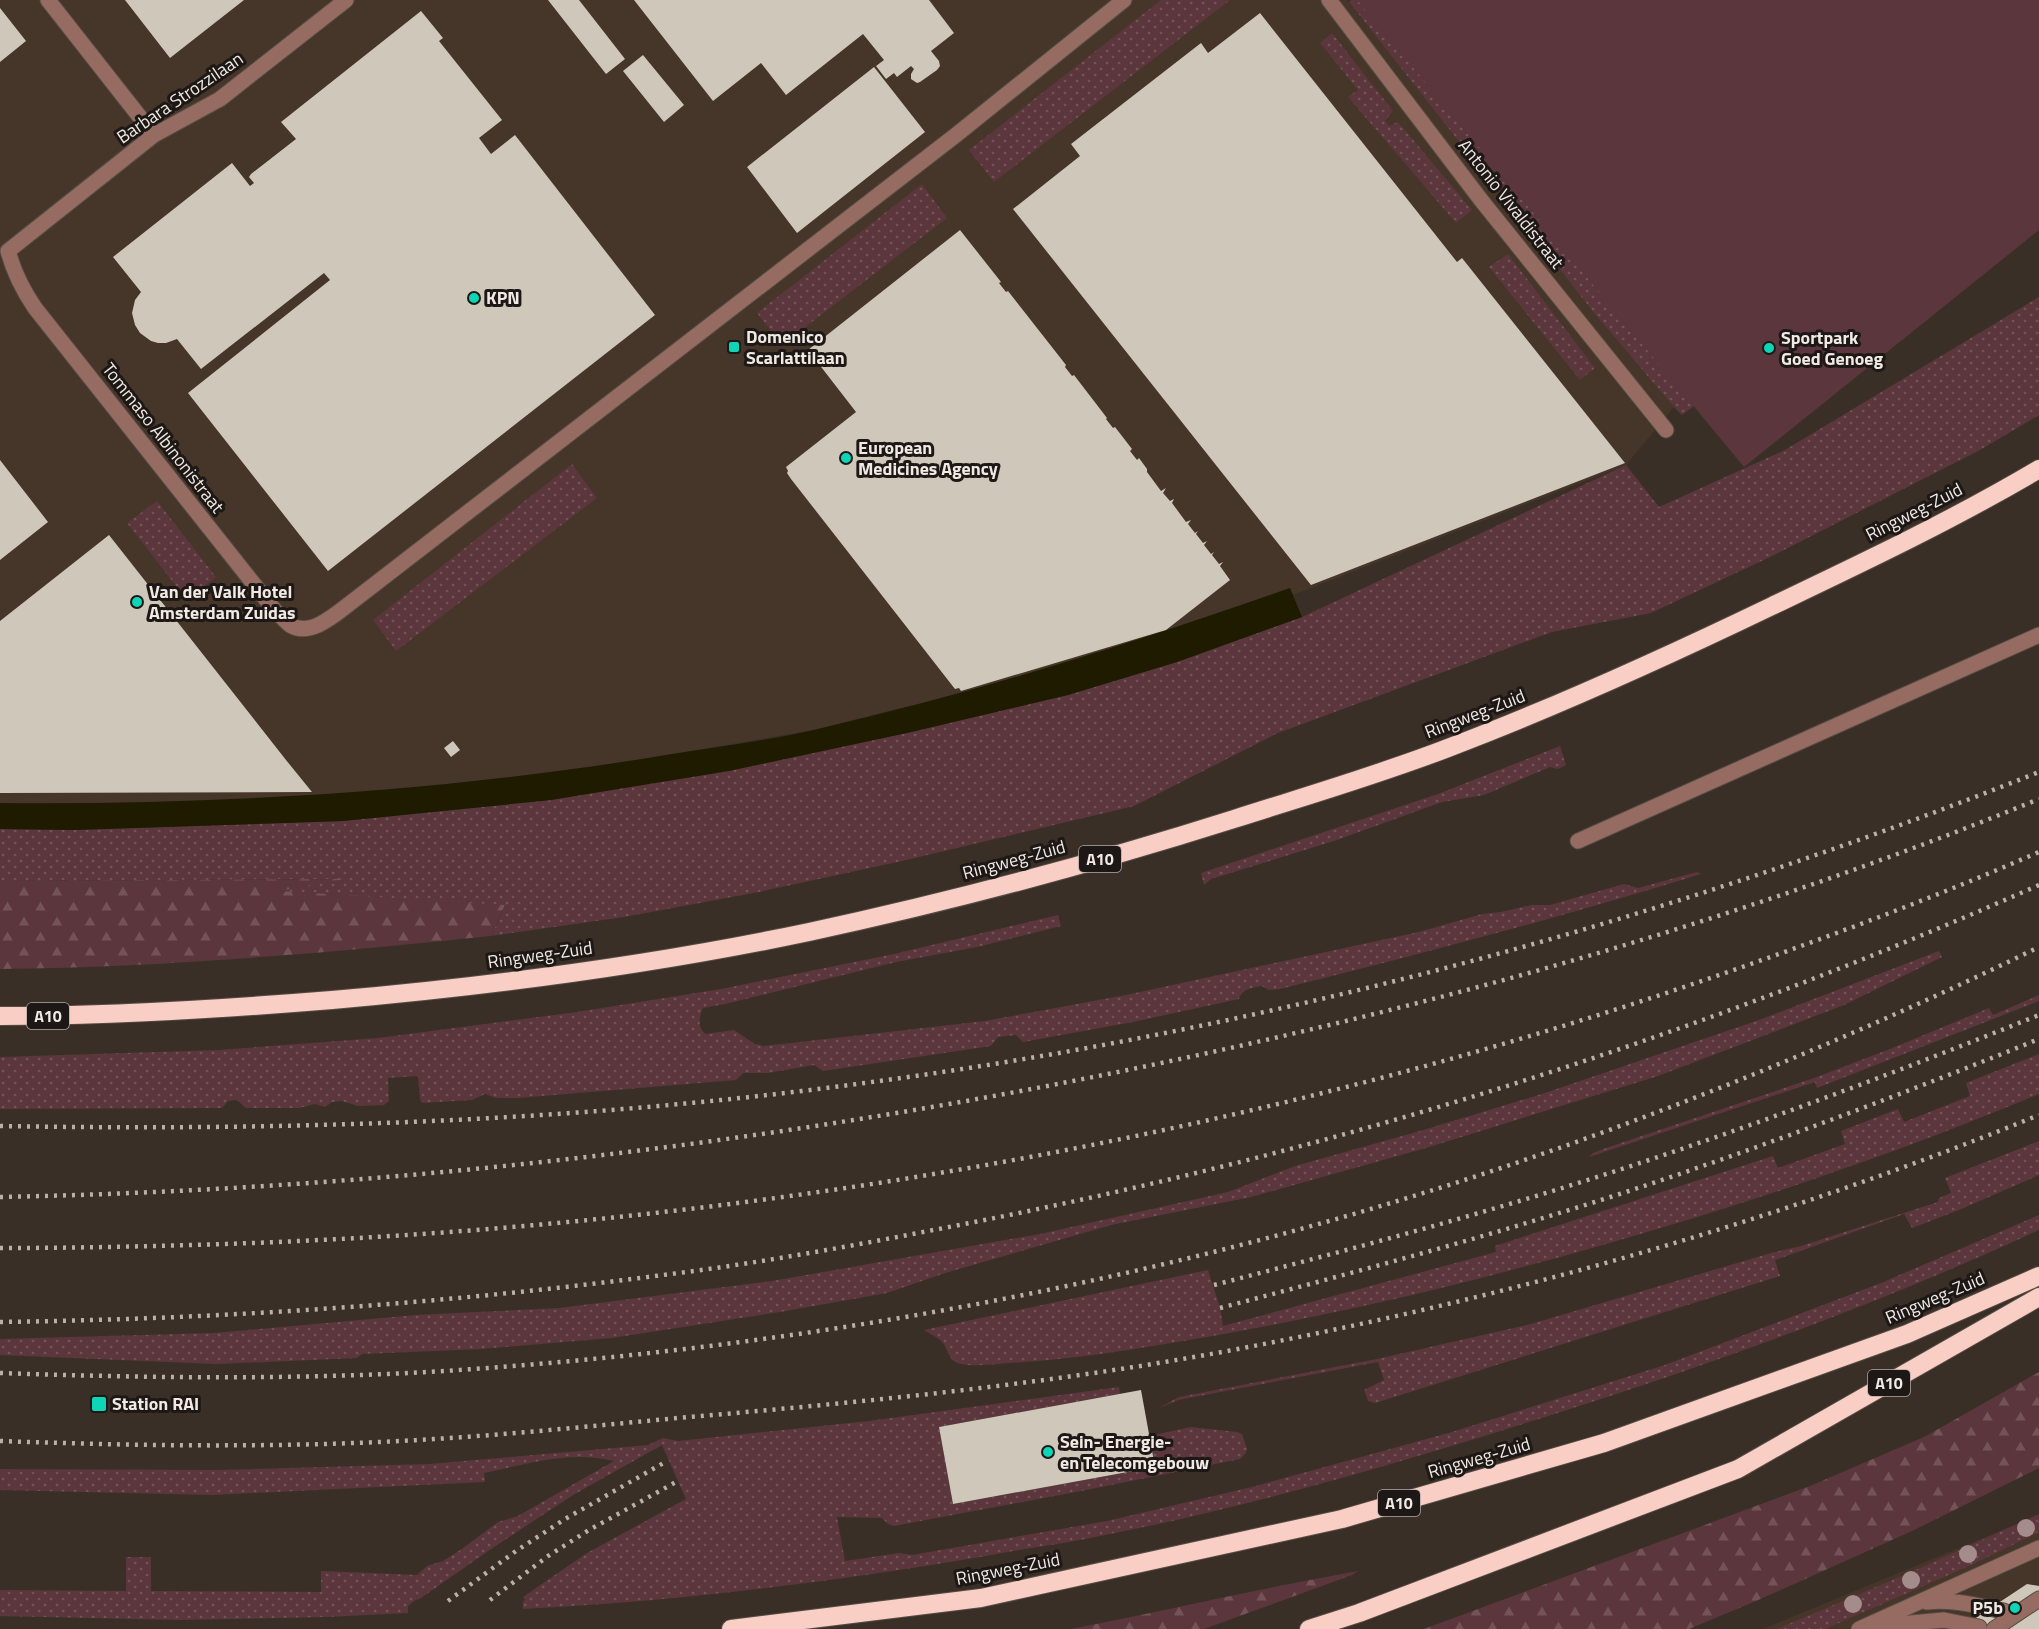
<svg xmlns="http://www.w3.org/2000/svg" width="2039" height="1629" font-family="'Titillium Web',sans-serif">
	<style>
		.built { fill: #463529 }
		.grass { fill: url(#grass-dots) }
		.forest { fill: url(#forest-firs) }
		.park { fill: #5b363c }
		.water { fill: #1e1b00 }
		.building { fill: #cfc7b9 }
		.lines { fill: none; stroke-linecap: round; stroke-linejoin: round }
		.minor-casing { stroke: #574d45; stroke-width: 17 }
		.highway-casing { stroke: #574d45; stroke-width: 20 }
		.minor { stroke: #966c62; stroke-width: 15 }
		.highway { stroke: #f9cec5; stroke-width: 18 }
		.rail { stroke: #b9b1ab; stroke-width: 4.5; stroke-dasharray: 3 6; stroke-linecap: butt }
		.tree { fill: #a48c8b }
		.poi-dot { fill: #0dd5b5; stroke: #1d1815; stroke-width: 2 }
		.labels { text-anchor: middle; stroke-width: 6; stroke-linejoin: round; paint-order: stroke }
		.shield { fill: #1d1815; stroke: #b1aaa6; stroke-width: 1.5 }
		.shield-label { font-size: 16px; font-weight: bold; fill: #f0e9e4 }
		.street-label { font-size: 18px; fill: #f0e9e4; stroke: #1d1815 }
		.poi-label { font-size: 18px; font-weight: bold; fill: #f0e9e4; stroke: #1d1815; text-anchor: start }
	</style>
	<defs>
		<pattern id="grass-dots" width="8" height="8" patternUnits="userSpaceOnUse" patternTransform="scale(1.5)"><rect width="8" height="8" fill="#5b363c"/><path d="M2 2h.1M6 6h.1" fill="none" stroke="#735358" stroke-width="1.8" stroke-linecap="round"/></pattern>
		<pattern id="forest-firs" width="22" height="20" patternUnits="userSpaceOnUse" patternTransform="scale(1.5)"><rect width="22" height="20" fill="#5b363c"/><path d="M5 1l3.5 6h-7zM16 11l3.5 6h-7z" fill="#735358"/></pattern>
	</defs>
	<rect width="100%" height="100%" fill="#3a2f27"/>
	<path class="built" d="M 0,0 L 1347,0 L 1674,407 L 1626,465 L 1242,615 L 1051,677 L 896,709 L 819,729 L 593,768 L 349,806 L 0,809 Z
		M 2039,1515 L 2039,1629 L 1763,1629 Z"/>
	<path class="grass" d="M 1161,0 L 1230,0 L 994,182 L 969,150 Z
		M 1351,0 L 1465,0 L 1746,367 L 1682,415 L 1674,407 L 1595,314 L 1349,2 Z
		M 1332,33 L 1393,111 L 1385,121 L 1389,126 L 1398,122 L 1472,210 L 1456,223 L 1348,97 L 1358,90 L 1320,43 Z
		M 922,184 L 947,218 L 782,345 L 757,313 Z
		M 1508,254 L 1595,368 L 1580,380 L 1489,267 Z
		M 2039,297 L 2039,415 L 1980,450 L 1770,557 L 1651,613 L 1552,632 L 1278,733 L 1134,806 L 902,861 L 759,892 L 624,917 L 491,936 L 505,906 L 277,891 L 339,879 L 0,881 L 0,829 L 74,830 L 343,821 L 551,800 L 907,733 L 1068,695 L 1177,662 L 1302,617 L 1626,465 L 1659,507 L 1785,450 Z
		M 572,464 L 597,498 L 396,651 L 373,620 Z
		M 157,501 L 216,577 L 187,600 L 127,523 Z
		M 1560,746 L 1566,765 L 1558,769 L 1550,767 L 1484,795 L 1442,802 L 1334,841 L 1211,879 L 1204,885 L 1201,873 L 1438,794 Z
		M 1697,872 L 1701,874 C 1562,917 1422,954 1280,989 L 1269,990 L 1262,986 C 1252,988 1243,988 1239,999 L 1133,1022 L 1023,1042 L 1016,1035 L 998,1037 L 991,1046 L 823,1071 L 814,1065 L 768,1073 L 743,1073 L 736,1080 L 518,1098 L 496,1098 L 485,1094 L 472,1100 L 422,1103 L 420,1099 L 418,1076 L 388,1078 L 389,1101 L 384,1105 L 358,1106 L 342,1101 L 332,1102 L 325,1107 L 315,1104 L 299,1108 L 246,1108 L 237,1100 L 228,1101 L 222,1108 L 0,1109 L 0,1057 L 219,1050 L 378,1038 L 577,1012 L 721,989 L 894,954 L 1058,915 L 1061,926 L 977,947 L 896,962 L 725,1004 L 703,1008 C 699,1017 697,1028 706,1034 L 734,1030 L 755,1044 L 764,1046 L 985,1021 L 1126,995 L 1419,932 L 1482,914 L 1501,912 L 1532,905 L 1550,905 L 1624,884 L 1638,888 Z
		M 1939,951 L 1942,957 L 1844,1005 L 1658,1076 L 1426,1148 L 1251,1197 L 1111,1225 L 945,1273 L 887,1293 L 780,1312 L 612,1338 L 481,1349 L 362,1354 L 357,1358 L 216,1364 L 0,1355 L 0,1339 L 214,1333 L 416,1315 L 559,1308 L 772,1281 L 1040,1234 L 1228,1192 L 1295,1166 L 1420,1131 L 1545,1093 L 1759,1020 Z
		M 2039,995 L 2039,1001 L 1817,1088 L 1815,1082 L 1589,1157 L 1593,1153 L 1609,1147 L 1814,1078 L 1890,1049 L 1989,1008 L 1993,1015 Z
		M 2039,1054 L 2039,1094 C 1898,1153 1753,1202 1606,1244 C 1461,1286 1314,1320 1165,1344 C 1113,1353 1061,1360 1008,1363 C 992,1364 976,1367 961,1364 C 946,1361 949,1346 939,1339 C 934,1335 929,1334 924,1330 L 1208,1270 L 1220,1308 L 1223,1326 L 1496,1252 L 1495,1246 L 1773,1156 L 1778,1168 L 1845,1144 L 1841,1131 L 1898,1109 L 1904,1122 L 1970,1096 L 1966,1083 Z
		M 2039,1141 L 2039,1175 L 1959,1210 L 1912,1228 L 1904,1214 L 1775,1260 L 1780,1276 L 1375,1403 L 1368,1401 L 1364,1390 L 1384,1380 L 1378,1362 L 1178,1400 L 1157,1409 L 1179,1397 L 1377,1359 L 1531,1324 L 1771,1253 L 1801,1246 L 1938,1202 L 1939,1198 L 1951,1193 L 1945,1178 Z
		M 2039,1215 L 2039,1230 C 1879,1304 1713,1364 1545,1417 C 1402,1462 1257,1505 1110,1534 C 1069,1543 1027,1548 986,1556 C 832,1582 679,1601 523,1609 L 523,1602 L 525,1600 L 523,1597 L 587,1553 L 686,1499 L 662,1445 L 573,1495 L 491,1549 L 418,1600 L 417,1599 L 408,1606 L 408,1613 L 326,1617 L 180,1620 L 0,1616 L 0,1590 L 126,1591 L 126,1557 L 151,1557 L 151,1591 L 321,1592 L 321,1571 L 417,1575 L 427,1566 L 443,1561 L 462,1549 L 498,1522 L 518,1516 L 614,1461 C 570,1450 527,1464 484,1473 L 485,1482 L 211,1495 L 0,1490 L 0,1469 L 217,1470 L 429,1464 L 648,1445 L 663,1438 L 678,1441 L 869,1421 L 1119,1387 L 1120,1394 L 939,1427 L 953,1504 L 1155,1467 L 1149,1436 L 1191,1427 L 1237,1432 L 1242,1434 L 1247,1449 L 1246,1453 L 1240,1459 L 1081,1491 L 894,1526 L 888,1524 L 882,1518 L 837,1517 L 845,1561 L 899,1553 L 912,1555 L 1107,1521 L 1252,1487 L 1452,1432 L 1665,1365 L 1881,1283 Z
		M 2039,1514 L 2039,1532 L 1967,1567 L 1825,1629 L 1777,1629 L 1909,1573 Z"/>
	<path class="forest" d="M 343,879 L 280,891 L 505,905 L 491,936 C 328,953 164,967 0,969 L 0,881 Z
		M 2039,1372 L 2039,1468 L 1912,1531 L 1756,1601 L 1689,1629 L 1424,1629 L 1810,1486 L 1924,1437 Z
		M 1358,1571 L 1352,1575 L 1204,1629 L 1071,1629 C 1167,1610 1262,1588 1358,1571 Z"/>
	<path class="park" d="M 1357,0 L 2039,0 L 2039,230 L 1744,467 Z"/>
	<path class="water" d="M 1290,588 L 1302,617 L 1177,662 L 1068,695 L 907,733 L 729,771 L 551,800 L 343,821 L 74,830 L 0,829 L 0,803 C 224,805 451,791 672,754 C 722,746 773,740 822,728 C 981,691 1137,642 1290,588 Z"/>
	<path class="building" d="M 125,0 L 244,0 L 170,58 Z
		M 548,0 L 579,0 L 625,59 L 606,74 Z
		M 634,0 L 929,0 L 954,33 L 931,51 L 939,61 L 940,66 L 937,70 L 920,82 L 917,83 L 911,79 L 911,74 L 914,69 L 911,66 L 897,77 L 894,73 L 886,79 L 876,66 L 884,60 L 863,34 L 786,95 L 761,63 L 713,101 Z
		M 0,8 L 26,41 L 0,62 Z
		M 421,11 L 443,38 L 439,41 L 502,120 L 479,138 L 491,154 L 515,135 L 655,315 L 328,571 L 188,393 L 330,280 L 324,273 L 201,369 L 177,339 L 166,343 L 158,343 L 151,341 L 140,333 L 135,325 L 132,313 L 135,300 L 141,292 L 113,257 L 232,163 L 250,186 L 254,183 L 249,177 L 251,174 L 296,139 L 281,122 Z
		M 1260,13 L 1457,262 L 1462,258 L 1625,463 L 1311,585 L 1013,209 L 1080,156 L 1071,144 L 1201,43 L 1208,53 Z
		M 643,55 L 684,105 L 664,122 L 623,71 Z
		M 874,67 L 925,132 L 797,233 L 747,167 Z
		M 960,230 L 1001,282 L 999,283 L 1006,292 L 1008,291 L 1066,365 L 1065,367 L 1072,376 L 1074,375 L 1107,418 L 1106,419 L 1113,428 L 1115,427 L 1132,449 L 1130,451 L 1137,460 L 1139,458 L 1147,469 L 1147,472 L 1161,491 L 1166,488 L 1163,493 L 1170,501 L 1174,499 L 1172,503 L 1186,522 L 1191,520 L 1188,524 L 1195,533 L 1198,531 L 1196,534 L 1203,543 L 1207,541 L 1204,545 L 1211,554 L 1214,552 L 1212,555 L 1219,564 L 1223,562 L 1220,566 L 1230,580 L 1166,630 L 961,691 L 959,688 L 955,689 L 791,479 L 787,473 L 788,471 L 786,467 L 856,412 L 808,350 Z
		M 0,460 L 48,522 L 0,560 Z
		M 109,535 L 286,760 L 312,792 L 0,793 L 0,621 Z
		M 453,741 L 460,750 L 451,757 L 444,748 Z
		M 1141,1390 L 1155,1467 L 953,1504 L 939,1427 Z
		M 2027,1584 L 2039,1586 L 2039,1629 L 1959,1629 Z"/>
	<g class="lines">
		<g class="minor-casing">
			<path id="minor" d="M 48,0 L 154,135
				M 346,0 L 220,99 L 154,135 L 8,251 C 14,273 22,289 35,308 L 276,612 C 281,616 285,621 290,625 C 311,638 337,613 353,601 L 956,135 L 1124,0
				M 1329,0 L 1481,200 L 1666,430
				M 1578,841 L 2039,635
				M 1927,1602 C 1953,1599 1978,1606 2004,1611
				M 1878,1626 L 1944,1620 L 1979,1627
				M 1859,1629 L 2039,1548
				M 1994,1629 L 2039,1599"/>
		</g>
		<g class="highway-casing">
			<path id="highway" d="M 0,1016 C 111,1016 221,1009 332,1000 C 492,986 652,965 809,932 C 953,901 1095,863 1234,819 C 1306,796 1378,775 1448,748 C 1559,706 1666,657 1772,606 C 1862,563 1953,520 2039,469
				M 731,1629 L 981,1598 L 1342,1519 L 1604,1443 L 1907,1334 L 2039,1276
				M 1309,1629 L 1359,1613 L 1738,1469 L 2039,1297"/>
		</g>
		<use href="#minor" class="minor"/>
		<use href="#highway" class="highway"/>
		<path class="rail" d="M 0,1126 C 286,1131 573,1122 857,1084 C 1263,1031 1659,923 2039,772
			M 0,1197 C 361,1190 720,1150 1073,1081 C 1403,1016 1728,926 2039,799
			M 0,1248 C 84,1248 168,1246 252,1243 C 754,1224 1250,1138 1725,973 C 1831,936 1936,897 2039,852
			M 1214,1285 C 1360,1247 1506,1208 1649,1160 C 1780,1116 1910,1067 2039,1015
			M 1220,1308 C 1367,1269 1513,1230 1656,1182 C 1786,1138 1913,1090 2039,1039
			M 0,1322 C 221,1319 443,1304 663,1275 C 761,1263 857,1245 954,1226 C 1327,1154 1692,1039 2039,885
			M 0,1373 C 148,1378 296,1380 444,1371 C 803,1348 1160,1282 1501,1168 C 1685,1106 1865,1032 2039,947
			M 0,1441 C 139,1446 279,1448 418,1440 C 505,1435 592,1426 678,1418 C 865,1402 1053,1384 1238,1349 C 1512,1297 1781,1220 2039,1115
			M 490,1600 L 548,1556 L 589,1530 L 676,1482
			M 448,1601 L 516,1551 L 565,1519 L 667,1461"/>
	</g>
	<g class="tree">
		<circle cx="2026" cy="1528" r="9"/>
		<circle cx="1968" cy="1554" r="9"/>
		<circle cx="1911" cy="1580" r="9"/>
		<circle cx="1853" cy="1604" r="9"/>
	</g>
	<g class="poi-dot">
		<circle cx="474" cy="298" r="6"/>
		<rect x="728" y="341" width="12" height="12" rx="3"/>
		<circle cx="1769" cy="348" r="6"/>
		<circle cx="846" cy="458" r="6"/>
		<circle cx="137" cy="602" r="6"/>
		<rect x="91" y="1396" width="16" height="16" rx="3"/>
		<circle cx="1048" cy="1452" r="6"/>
		<circle cx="2015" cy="1608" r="6"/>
	</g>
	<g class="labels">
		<g class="shield">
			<rect x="1079" y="846" width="42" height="26" rx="4.5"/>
			<rect x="27" y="1003" width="42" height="26" rx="4.5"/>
			<rect x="1868" y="1370" width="42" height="26" rx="4.5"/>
			<rect x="1378" y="1490" width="42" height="26" rx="4.5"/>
		</g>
		<g class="shield-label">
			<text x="1100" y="865">A10</text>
			<text x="48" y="1022">A10</text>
			<text x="1889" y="1389">A10</text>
			<text x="1399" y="1509">A10</text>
		</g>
		<g class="street-label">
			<text transform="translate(180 98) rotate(-34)" y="6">Barbara Strozzilaan</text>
			<text transform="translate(1511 204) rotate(52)" y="6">Antonio Vivaldistraat</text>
			<text transform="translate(163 438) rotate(52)" y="6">Tommaso Albinonistraat</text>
			<text transform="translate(1914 512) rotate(-27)" y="6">Ringweg-Zuid</text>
			<text transform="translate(1475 714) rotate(-21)" y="6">Ringweg-Zuid</text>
			<text transform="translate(1014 860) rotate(-15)" y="6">Ringweg-Zuid</text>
			<text transform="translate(540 955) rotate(-8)" y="6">Ringweg-Zuid</text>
			<text transform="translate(1935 1298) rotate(-23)" y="6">Ringweg-Zuid</text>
			<text transform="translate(1479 1458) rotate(-16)" y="6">Ringweg-Zuid</text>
			<text transform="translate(1008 1569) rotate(-11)" y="6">Ringweg-Zuid</text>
		</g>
		<g class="poi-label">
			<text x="486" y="304">KPN</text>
			<text x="746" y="343">Domenico<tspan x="746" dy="21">Scarlattilaan</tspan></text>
			<text x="1781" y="344">Sportpark<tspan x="1781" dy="21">Goed Genoeg</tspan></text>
			<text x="858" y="454">European<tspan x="858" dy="21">Medicines Agency</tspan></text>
			<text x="149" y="598">Van der Valk Hotel<tspan x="149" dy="21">Amsterdam Zuidas</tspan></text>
			<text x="112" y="1410">Station RAI</text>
			<text x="1060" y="1448">Sein- Energie-<tspan x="1060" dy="21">en Telecomgebouw</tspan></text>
			<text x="2003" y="1614" text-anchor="end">P5b</text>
		</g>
	</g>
</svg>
